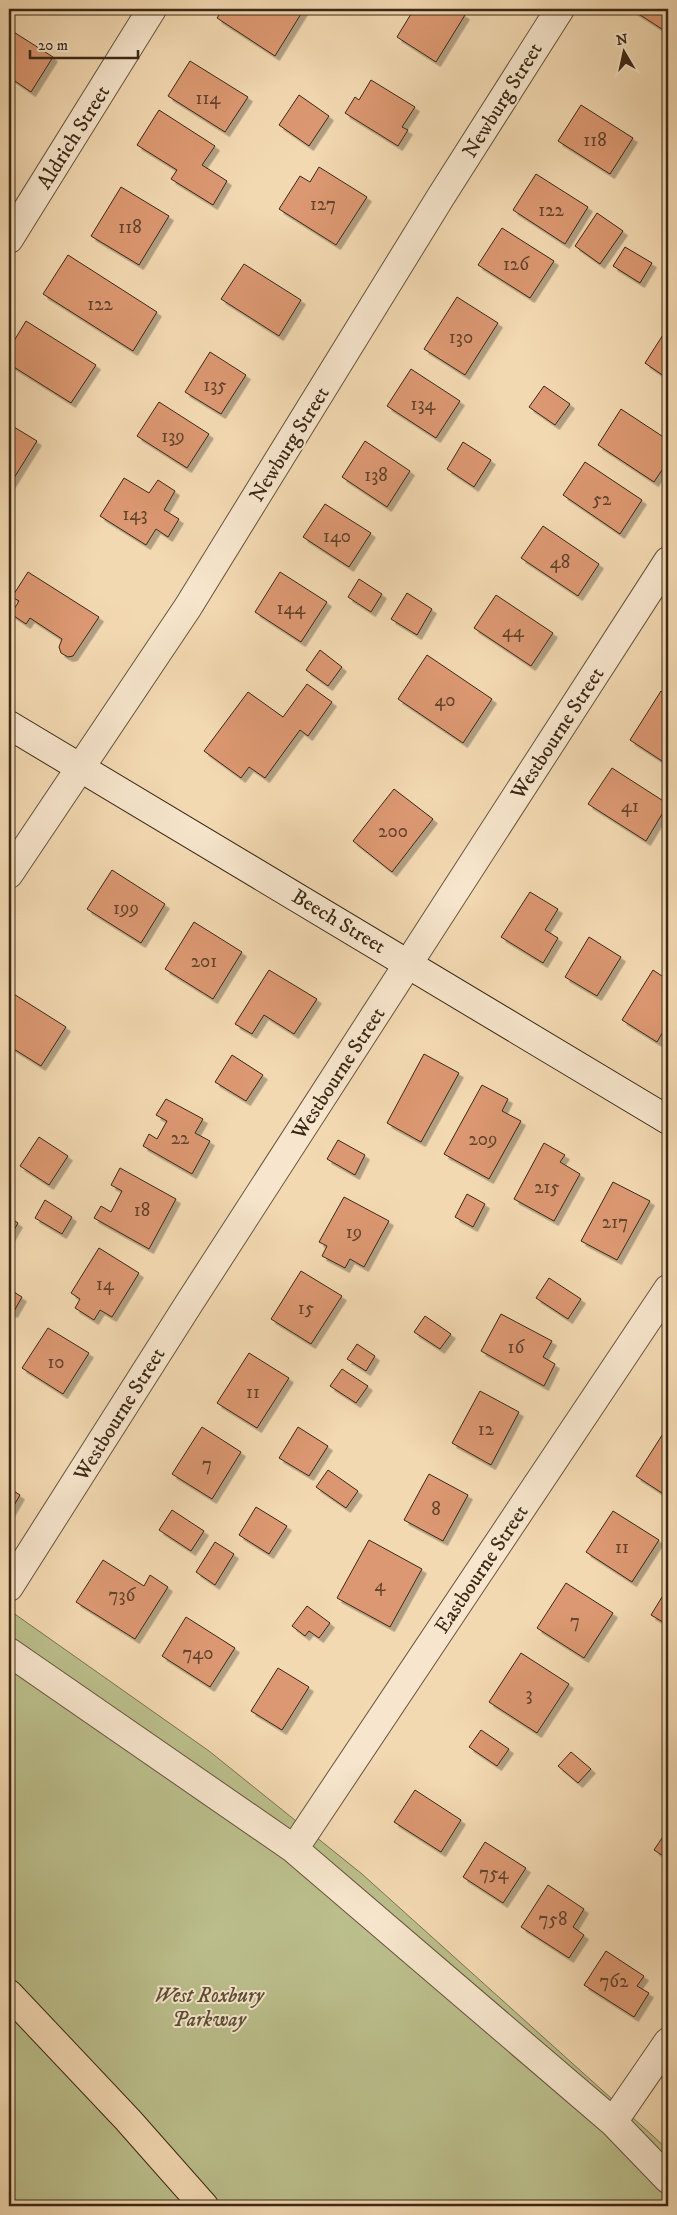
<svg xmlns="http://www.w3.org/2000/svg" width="677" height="2215" font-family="'IM FELL DW Pica',serif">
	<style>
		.green { fill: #bbbf8c; stroke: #7a7451 }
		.building { fill: #dc9872; stroke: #3a2816; filter: url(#shadow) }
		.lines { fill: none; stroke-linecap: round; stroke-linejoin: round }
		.street-casing { stroke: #68543d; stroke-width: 30 }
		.secondary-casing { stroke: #3a2816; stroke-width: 30 }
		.primary-casing { stroke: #3a2816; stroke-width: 30 }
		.street { stroke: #f7e6cd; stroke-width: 28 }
		.secondary { stroke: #f7e6cd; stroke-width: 28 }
		.primary { stroke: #f3d9b2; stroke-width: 28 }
		.labels { text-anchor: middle; stroke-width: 4; stroke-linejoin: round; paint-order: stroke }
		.number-label { font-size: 19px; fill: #62442d }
		.street-label { font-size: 21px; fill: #3a2816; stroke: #f7e6cd }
		.park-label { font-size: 21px; font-style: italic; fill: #5a4e34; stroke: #f7e6cd }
	</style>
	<defs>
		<filter id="shadow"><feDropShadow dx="4.5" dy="4.5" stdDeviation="0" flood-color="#0004"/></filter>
	</defs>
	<rect width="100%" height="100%" fill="#f3d9b2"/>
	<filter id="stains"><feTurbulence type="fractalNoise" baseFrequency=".004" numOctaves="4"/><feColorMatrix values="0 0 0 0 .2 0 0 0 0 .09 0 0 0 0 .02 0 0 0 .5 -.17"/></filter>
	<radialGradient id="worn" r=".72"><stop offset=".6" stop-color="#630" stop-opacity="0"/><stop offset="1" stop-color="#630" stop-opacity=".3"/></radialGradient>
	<path class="green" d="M 9,1610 L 209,1751 L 362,1874 L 652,2135 L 668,2150 L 668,2206 L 9,2206 Z"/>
	<path class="building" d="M 223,9 L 304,9 L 275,56 L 217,18 Z
		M 414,9 L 455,9 L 465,15 L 436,62 L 397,37 Z
		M 631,9 L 668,9 L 668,33 Z
		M 9,29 L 53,57 L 31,92 L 9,77 Z
		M 190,61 L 248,97 L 225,132 L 168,96 Z
		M 371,80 L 415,107 L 402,127 L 408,130 L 398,146 L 345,113 L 355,97 L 359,100 Z
		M 299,95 L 329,116 L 309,146 L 279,125 Z
		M 581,105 L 633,138 L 610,174 L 558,141 Z
		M 159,110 L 215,146 L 202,165 L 227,181 L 213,205 L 171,179 L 177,170 L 137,145 Z
		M 319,167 L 367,197 L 336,245 L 279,209 L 300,176 L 310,182 Z
		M 536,174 L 588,207 L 565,244 L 513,210 Z
		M 121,187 L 169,216 L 139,265 L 91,236 Z
		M 597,213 L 623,231 L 600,264 L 575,246 Z
		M 502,228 L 554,261 L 530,298 L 478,265 Z
		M 625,247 L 652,263 L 640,283 L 613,266 Z
		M 68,255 L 157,312 L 133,351 L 43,294 Z
		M 244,264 L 301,300 L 279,336 L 221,299 Z
		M 457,297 L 498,323 L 465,375 L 424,349 Z
		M 26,321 L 96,365 L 71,403 L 9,364 L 9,349 Z
		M 668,327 L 668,379 L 645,363 Z
		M 210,352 L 246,375 L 221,414 L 185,392 Z
		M 411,369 L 460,401 L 436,438 L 387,406 Z
		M 544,386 L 570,404 L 555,425 L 529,407 Z
		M 159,402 L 209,434 L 187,468 L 137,436 Z
		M 621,409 L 668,440 L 668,461 L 654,482 L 598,445 Z
		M 9,424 L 37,441 L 9,486 Z
		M 365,441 L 410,471 L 387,507 L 342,477 Z
		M 463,442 L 491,460 L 474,487 L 447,469 Z
		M 585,462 L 642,500 L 620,534 L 563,495 Z
		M 124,478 L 149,493 L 158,480 L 175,491 L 164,510 L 179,519 L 168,537 L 156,529 L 146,545 L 100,516 Z
		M 325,504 L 371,533 L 349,567 L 303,537 Z
		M 543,526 L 599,564 L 578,596 L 521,558 Z
		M 28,572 L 99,617 L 73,656 L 68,657 L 61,653 L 59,647 L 62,639 L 30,618 L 26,624 L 11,614 L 19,601 L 12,597 Z
		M 280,572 L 327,602 L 301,642 L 255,612 Z
		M 359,579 L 382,594 L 371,612 L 348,597 Z
		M 407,593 L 432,609 L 417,635 L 391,619 Z
		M 496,595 L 553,633 L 531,666 L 474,628 Z
		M 320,650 L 342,667 L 328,686 L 306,670 Z
		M 427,655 L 492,699 L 463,743 L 398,699 Z
		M 307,684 L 332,702 L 308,736 L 300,730 L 265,778 L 249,767 L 241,778 L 204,751 L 248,692 L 283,717 Z
		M 661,691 L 668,696 L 668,765 L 630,740 Z
		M 612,768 L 668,804 L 646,841 L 588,804 Z
		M 394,789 L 433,819 L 392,872 L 353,841 Z
		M 112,870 L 165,904 L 141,943 L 87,909 Z
		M 530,892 L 558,909 L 545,930 L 558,938 L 543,963 L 501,937 Z
		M 194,922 L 242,952 L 213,999 L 165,969 Z
		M 589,937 L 621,957 L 597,996 L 565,977 Z
		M 269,970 L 317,999 L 294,1034 L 264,1015 L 252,1034 L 235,1024 Z
		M 653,970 L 668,980 L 668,1023 L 657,1042 L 622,1020 Z
		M 9,991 L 66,1027 L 41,1066 L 9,1046 Z
		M 424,1054 L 459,1073 L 421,1142 L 387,1123 Z
		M 232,1055 L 263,1075 L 246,1101 L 215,1082 Z
		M 482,1085 L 508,1099 L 502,1111 L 521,1121 L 489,1179 L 444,1154 Z
		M 166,1099 L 203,1119 L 195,1133 L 210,1141 L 192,1174 L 143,1146 L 149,1134 L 157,1139 L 167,1121 L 156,1115 Z
		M 39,1137 L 68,1156 L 49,1185 L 20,1166 Z
		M 338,1140 L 365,1155 L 355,1175 L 327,1159 Z
		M 544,1143 L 565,1155 L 560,1162 L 580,1174 L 554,1221 L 514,1199 Z
		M 120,1168 L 176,1199 L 149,1249 L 94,1218 L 101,1206 L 111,1212 L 122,1191 L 111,1185 Z
		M 613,1182 L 650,1201 L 617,1260 L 581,1241 Z
		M 467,1194 L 485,1204 L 473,1227 L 455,1217 Z
		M 344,1197 L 389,1221 L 364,1267 L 350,1259 L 345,1268 L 322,1256 L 327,1246 L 319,1242 Z
		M 45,1200 L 72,1217 L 62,1234 L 35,1218 Z
		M 9,1217 L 18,1223 L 9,1239 Z
		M 99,1248 L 139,1273 L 112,1317 L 100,1310 L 94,1320 L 75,1308 L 80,1299 L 71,1293 Z
		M 301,1271 L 342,1296 L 311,1344 L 271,1319 Z
		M 549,1278 L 581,1299 L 568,1319 L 536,1298 Z
		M 9,1289 L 22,1297 L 13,1313 L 9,1311 Z
		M 501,1314 L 552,1341 L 543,1357 L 555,1364 L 544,1386 L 481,1351 Z
		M 425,1316 L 451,1334 L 440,1349 L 414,1332 Z
		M 48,1328 L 89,1353 L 63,1394 L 22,1368 Z
		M 357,1344 L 375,1356 L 366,1371 L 347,1359 Z
		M 249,1353 L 289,1378 L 257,1428 L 217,1403 Z
		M 342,1369 L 368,1386 L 356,1403 L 330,1386 Z
		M 480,1391 L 519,1412 L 491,1465 L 452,1443 Z
		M 202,1427 L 241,1452 L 212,1499 L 172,1474 Z
		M 298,1427 L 328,1446 L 309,1476 L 279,1458 Z
		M 666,1429 L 668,1431 L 668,1497 L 636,1476 Z
		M 328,1470 L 358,1491 L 346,1508 L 316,1487 Z
		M 429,1474 L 468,1495 L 443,1541 L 404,1520 Z
		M 9,1488 L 20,1495 L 9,1514 Z
		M 256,1507 L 287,1526 L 269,1554 L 239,1535 Z
		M 172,1510 L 204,1531 L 191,1551 L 159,1530 Z
		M 613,1511 L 659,1540 L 632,1582 L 586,1552 Z
		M 369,1540 L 422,1569 L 390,1627 L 337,1598 Z
		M 215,1542 L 234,1554 L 215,1585 L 196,1572 Z
		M 103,1560 L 144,1586 L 150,1575 L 168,1587 L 135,1639 L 76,1602 Z
		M 566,1583 L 613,1613 L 584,1658 L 537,1628 Z
		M 662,1597 L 668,1601 L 668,1625 L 651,1615 Z
		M 307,1606 L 330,1623 L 319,1638 L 309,1631 L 305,1636 L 292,1626 Z
		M 186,1617 L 235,1648 L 210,1687 L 162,1656 Z
		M 521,1653 L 569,1684 L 537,1733 L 489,1702 Z
		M 278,1668 L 309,1687 L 282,1730 L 251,1711 Z
		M 481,1730 L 509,1749 L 497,1766 L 469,1747 Z
		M 571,1752 L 591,1769 L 578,1783 L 558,1766 Z
		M 415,1790 L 461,1820 L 441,1852 L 394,1822 Z
		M 668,1829 L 668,1859 L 654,1850 Z
		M 485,1842 L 526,1868 L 503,1903 L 463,1877 Z
		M 548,1885 L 584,1909 L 573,1927 L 584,1935 L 569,1958 L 521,1927 Z
		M 606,1951 L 644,1976 L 637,1986 L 649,1993 L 634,2017 L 584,1985 Z"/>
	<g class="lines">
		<g class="street-casing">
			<path id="street" d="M 9,239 L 152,9
				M 9,874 L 188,607 L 440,198 L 560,9
				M 9,1587 L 188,1305 L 668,561
				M 9,1652 L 294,1849 L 613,2122 L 668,2179
				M 294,1849 L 668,1289
				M 613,2122 L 668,2042"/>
		</g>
		<g class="secondary-casing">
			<path id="secondary" d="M 9,725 L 668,1120"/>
		</g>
		<g class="primary-casing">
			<path id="primary" d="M 9,1994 L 128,2120 L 204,2206"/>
		</g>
		<use href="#street" class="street"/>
		<use href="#secondary" class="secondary"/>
		<use href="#primary" class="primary"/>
	</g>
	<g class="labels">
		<g class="number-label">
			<text x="208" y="104">114</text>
			<text x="595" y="146">118</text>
			<text x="323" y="210">127</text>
			<text x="551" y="216">122</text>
			<text x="130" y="233">118</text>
			<text x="516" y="270">126</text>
			<text x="100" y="310">122</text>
			<text x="461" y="343">130</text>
			<text x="215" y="391">135</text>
			<text x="423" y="410">134</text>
			<text x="173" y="442">139</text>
			<text x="376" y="481">138</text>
			<text x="602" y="505">52</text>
			<text x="135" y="520">143</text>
			<text x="337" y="542">140</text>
			<text x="560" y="568">48</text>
			<text x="291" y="614">144</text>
			<text x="513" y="637">44</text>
			<text x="445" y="706">40</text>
			<text x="630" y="812">41</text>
			<text x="393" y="837">200</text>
			<text x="126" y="914">199</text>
			<text x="204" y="967">201</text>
			<text x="180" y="1144">22</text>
			<text x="483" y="1145">209</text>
			<text x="547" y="1193">215</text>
			<text x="142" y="1216">18</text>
			<text x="615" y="1228">217</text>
			<text x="354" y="1238">19</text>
			<text x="105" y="1290">14</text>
			<text x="306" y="1314">15</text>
			<text x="516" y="1353">16</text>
			<text x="56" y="1368">10</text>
			<text x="253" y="1398">11</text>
			<text x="486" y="1435">12</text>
			<text x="207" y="1470">7</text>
			<text x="436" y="1515">8</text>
			<text x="622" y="1553">11</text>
			<text x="380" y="1591">4</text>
			<text x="122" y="1601">736</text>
			<text x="575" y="1627">7</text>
			<text x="198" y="1659">740</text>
			<text x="529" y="1700">3</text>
			<text x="494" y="1879">754</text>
			<text x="553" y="1925">758</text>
			<text x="614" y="1987">762</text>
		</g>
		<g class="street-label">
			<text transform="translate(502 100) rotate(-58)" y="7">Newburg Street</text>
			<text transform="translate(73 137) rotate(-58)" y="7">Aldrich Street</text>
			<text transform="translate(289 444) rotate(-58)" y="7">Newburg Street</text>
			<text transform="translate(557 733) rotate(-57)" y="7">Westbourne Street</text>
			<text transform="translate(339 921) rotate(31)" y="7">Beech Street</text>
			<text transform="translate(338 1073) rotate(-57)" y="7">Westbourne Street</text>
			<text transform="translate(119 1414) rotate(-58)" y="7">Westbourne Street</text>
			<text transform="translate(481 1569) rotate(-56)" y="7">Eastbourne Street</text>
		</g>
		<g class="park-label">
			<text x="209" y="2002">West Roxbury<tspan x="209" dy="24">Parkway</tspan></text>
		</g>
	</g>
	<rect width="677" height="2215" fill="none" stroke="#f3d9b2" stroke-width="30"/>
	<rect x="10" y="10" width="657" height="2195" fill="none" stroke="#3a2816" stroke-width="2.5"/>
	<rect x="15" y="15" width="647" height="2185" fill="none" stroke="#3a2816"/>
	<g transform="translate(624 52) rotate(351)" stroke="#f7e6cd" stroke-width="4" paint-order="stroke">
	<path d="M0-4L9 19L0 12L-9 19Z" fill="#3a2816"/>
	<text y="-8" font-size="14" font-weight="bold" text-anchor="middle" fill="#3a2816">N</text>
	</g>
	<path d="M30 50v8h108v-8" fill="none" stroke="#3a2816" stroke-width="2.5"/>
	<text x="38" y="50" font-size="15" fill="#3a2816" stroke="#f7e6cd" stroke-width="4" paint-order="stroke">20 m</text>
	<rect width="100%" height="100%" filter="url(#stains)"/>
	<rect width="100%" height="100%" fill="url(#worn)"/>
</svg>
